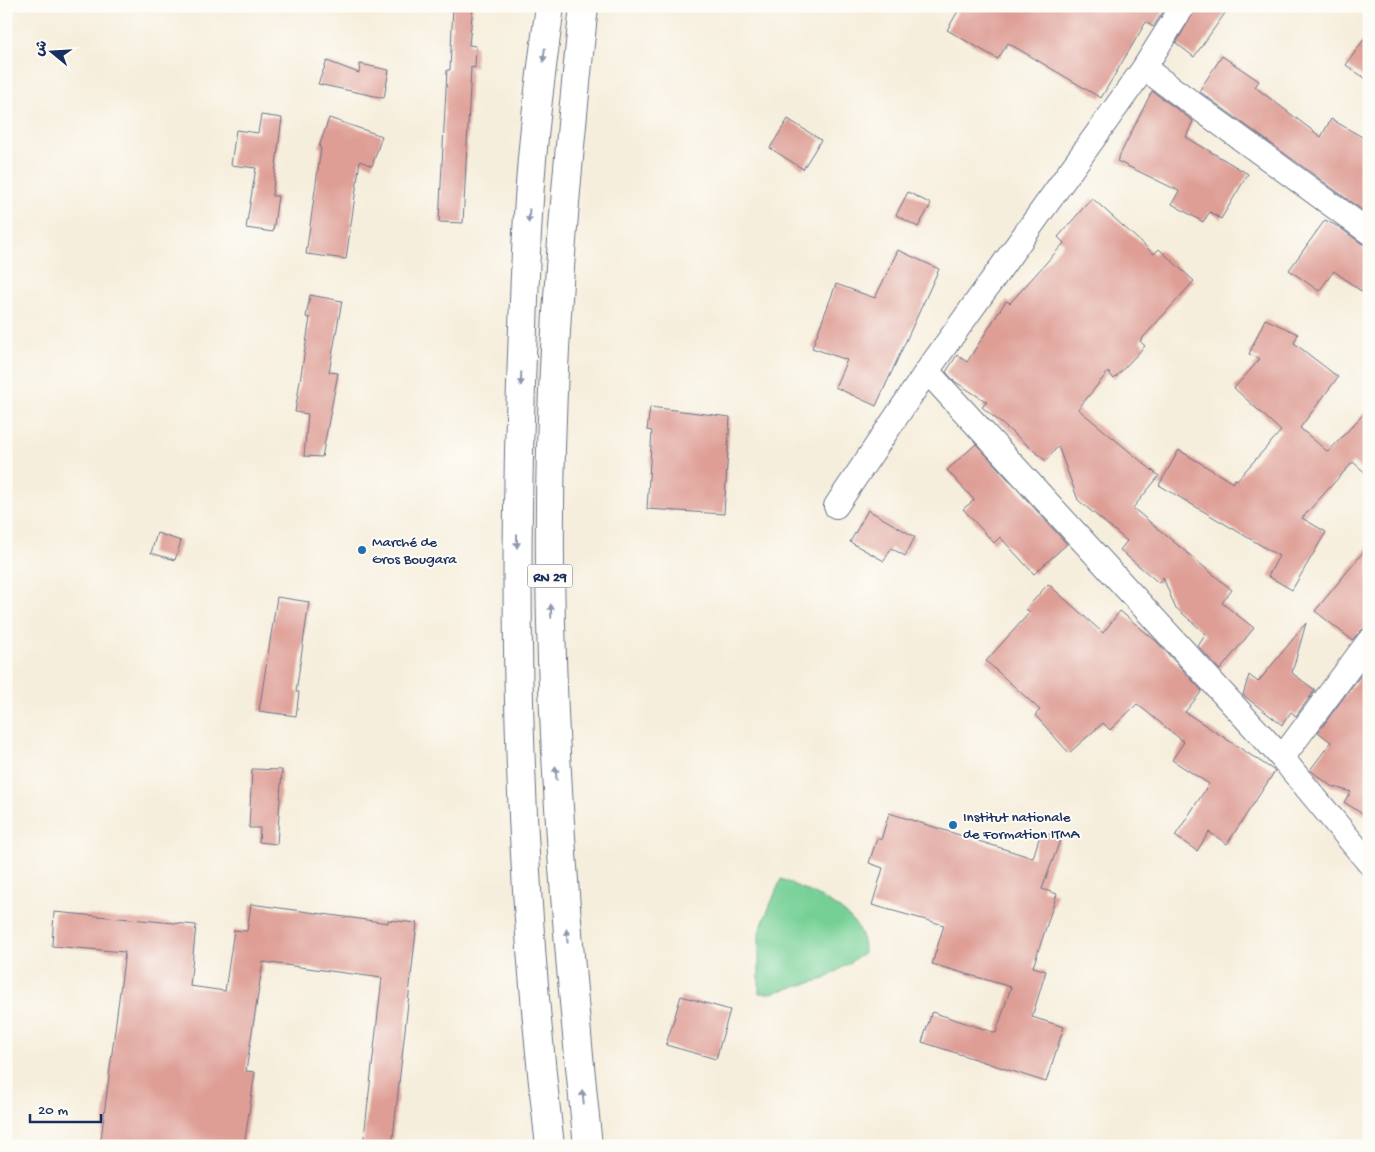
<svg xmlns="http://www.w3.org/2000/svg" width="1375" height="1152" font-family="'Gochi Hand','Playpen Sans Arabic',sans-serif">
	<style>
		.green { fill: #76d096; stroke: #48807a }
		.building { fill: #de9e95 }
		.lines { fill: none; stroke-linecap: round; stroke-linejoin: round }
		.minor-casing { stroke: #68728a; stroke-width: 26 }
		.trunk-casing { stroke: #68728a; stroke-width: 30 }
		.minor { stroke: #fff; stroke-width: 24 }
		.trunk { stroke: #fff; stroke-width: 28 }
		.oneway { fill: #8d97ae }
		.poi-dot { fill: #1f6fb2; stroke: #fdfcf7; stroke-width: 2 }
		.labels { text-anchor: middle; stroke-width: 4; stroke-linejoin: round; paint-order: stroke }
		.shield { fill: #fdfcf7; stroke: #5f6c8c; stroke-width: 1 }
		.shield-label { font-size: 14px; font-weight: bold; fill: #1b2f5e }
		.poi-label { font-size: 15px; fill: #1b2f5e; stroke: #fdfcf7; text-anchor: start }
	</style>
	<rect width="100%" height="100%" fill="#fdfcf7"/>
	<filter id="ink" filterUnits="userSpaceOnUse"><feTurbulence type="fractalNoise" baseFrequency=".02" numOctaves="2"/><feDisplacementMap in="SourceGraphic" scale="10" xChannelSelector="R" yChannelSelector="G"/><feConvolveMatrix kernelMatrix="1 2 1 2 8 2 1 2 1" color-interpolation-filters="sRGB"/></filter>
	<filter id="wash" filterUnits="userSpaceOnUse"><feTurbulence type="fractalNoise" baseFrequency=".0096" numOctaves="4" result="noise"/><feDisplacementMap in="SourceGraphic" scale="20" xChannelSelector="R" yChannelSelector="G"/><feGaussianBlur stdDeviation="1.12" result="paint"/><feColorMatrix in="noise" values="0 0 0 0 0 0 0 0 0 0 0 0 0 0 0 0 0 1.4 0 .05"/><feComposite in="paint" operator="in"/></filter>
	<g filter="url(#wash)">
		<rect width="100%" height="100%" fill="#f6eedc"/>
		<path class="green" d="M 781,879 C 813,894 866,911 864,953 L 825,979 L 771,993 L 759,993 L 759,932 Z"/>
		<g id="blocks">
			<path class="building" d="M 453,6 L 473,6 L 469,45 L 476,46 L 475,68 L 471,67 L 463,223 L 439,222 L 447,70 L 450,70 Z
				M 961,6 L 1167,6 L 1153,27 L 1146,22 L 1101,98 L 1008,43 L 998,59 L 947,30 Z
				M 1197,6 L 1230,6 L 1194,57 L 1176,43 Z
				M 1369,32 L 1369,81 L 1346,65 Z
				M 1222,56 L 1259,81 L 1255,87 L 1321,137 L 1331,119 L 1369,141 L 1369,215 L 1199,91 Z
				M 327,61 L 359,73 L 360,64 L 389,70 L 384,98 L 318,84 Z
				M 1152,91 L 1193,121 L 1186,137 L 1248,174 L 1221,219 L 1210,212 L 1203,222 L 1172,204 L 1179,191 L 1117,161 Z
				M 261,115 L 282,118 L 272,196 L 278,196 L 273,232 L 246,228 L 256,168 L 231,165 L 236,130 L 258,133 Z
				M 329,118 L 382,136 L 372,166 L 360,161 L 346,259 L 306,254 L 321,148 L 319,147 Z
				M 788,119 L 821,140 L 803,169 L 770,148 Z
				M 908,192 L 931,204 L 918,227 L 896,215 Z
				M 1092,198 L 1154,254 L 1159,249 L 1194,281 L 1140,341 L 1145,346 L 1114,379 L 1108,372 L 1078,409 L 1159,476 L 1133,508 L 1232,590 L 1222,603 L 1254,628 L 1220,670 L 1198,646 L 1206,634 L 1175,607 L 1163,577 L 1159,583 L 1120,550 L 1127,541 L 1078,500 L 1058,446 L 1046,461 L 982,407 L 987,402 L 954,381 L 946,372 L 957,355 L 967,362 L 1006,301 L 1010,303 L 1064,243 L 1058,237 Z
				M 1325,220 L 1339,227 L 1361,243 L 1369,246 L 1369,297 L 1334,271 L 1319,291 L 1289,270 Z
				M 898,250 L 939,269 L 876,406 L 835,387 L 847,360 L 812,348 L 836,284 L 875,298 Z
				M 310,295 L 342,301 L 329,372 L 338,373 L 322,457 L 304,456 L 308,414 L 295,412 L 310,318 L 306,317 Z
				M 1265,319 L 1298,334 L 1294,343 L 1338,377 L 1300,428 L 1328,452 L 1369,408 L 1369,476 L 1353,462 L 1302,518 L 1326,532 L 1292,590 L 1268,576 L 1279,556 L 1159,485 L 1179,450 L 1233,483 L 1235,479 L 1237,480 L 1281,431 L 1234,388 L 1260,359 L 1249,354 Z
				M 650,407 L 730,417 L 724,514 L 647,509 L 652,431 L 647,430 Z
				M 976,444 L 1067,544 L 1034,574 L 1000,537 L 994,543 L 963,509 L 974,500 L 947,470 Z
				M 868,510 L 915,537 L 905,556 L 891,548 L 884,561 L 850,542 Z
				M 157,533 L 181,541 L 175,560 L 151,553 Z
				M 1369,545 L 1369,628 L 1363,629 L 1352,640 L 1315,611 Z
				M 1048,584 L 1103,633 L 1120,611 L 1156,641 L 1202,691 L 1185,712 L 1275,771 L 1227,844 L 1209,832 L 1197,851 L 1175,836 L 1209,784 L 1172,760 L 1184,742 L 1137,704 L 1110,730 L 1103,723 L 1069,753 L 1035,715 L 1040,710 L 986,661 L 1030,612 L 1026,609 Z
				M 277,597 L 309,602 L 296,692 L 299,692 L 296,716 L 259,711 Z
				M 1306,623 L 1292,673 L 1315,690 L 1296,716 L 1291,712 L 1282,725 L 1243,695 L 1249,675 L 1258,682 Z
				M 1369,664 L 1369,818 L 1344,802 L 1351,792 L 1331,786 L 1310,770 L 1331,742 L 1318,732 Z
				M 252,769 L 282,770 L 277,844 L 259,842 L 260,828 L 249,828 Z
				M 889,813 L 1033,858 L 1041,832 L 1061,838 L 1042,889 L 1057,894 L 1033,967 L 1046,971 L 1032,1017 L 1064,1027 L 1046,1082 L 922,1042 L 932,1012 L 996,1033 L 1011,987 L 932,964 L 944,925 L 872,905 L 883,868 L 869,863 L 877,838 L 881,840 Z
				M 251,904 L 388,923 L 388,920 L 417,923 L 392,1146 L 363,1146 L 382,978 L 263,962 L 246,1071 L 255,1072 L 244,1146 L 100,1146 L 125,952 L 52,946 L 54,912 L 196,925 L 190,986 L 225,991 L 234,930 L 247,931 Z
				M 681,996 L 730,1010 L 716,1059 L 666,1045 Z"/>
		</g>
	</g>
	<g filter="url(#ink)">
		<use href="#blocks" fill-opacity="0" stroke="#68728a" stroke-width="1"/>
		<g class="lines">
			<g class="minor-casing">
				<path id="minor" d="M 1144,68 L 1369,232
					M 927,371 L 1282,758 L 1369,863
					M 836,506 L 927,371 L 1144,68 L 1183,6
					M 1282,758 L 1369,641"/>
			</g>
			<g class="trunk-casing">
				<path id="trunk" d="M 550,6 C 544,50 538,94 534,137 C 526,219 524,302 521,384 C 512,638 520,893 550,1146
					M 584,6 C 564,192 548,380 550,567 C 552,761 568,953 588,1146"/>
			</g>
			<use href="#minor" class="minor"/>
			<use href="#trunk" class="trunk"/>
		</g>
		<defs><path id="oneway-solid" d="M-6-.8H1V-3.2L6.5 0L1 3.2V.8H-6Z" transform="scale(1.25)"/></defs>
		<g class="oneway">
			<use href="#oneway-solid" transform="translate(544 55) rotate(97)"/>
			<use href="#oneway-solid" transform="translate(529 216) rotate(93)"/>
			<use href="#oneway-solid" transform="translate(521 379) rotate(92)"/>
			<use href="#oneway-solid" transform="translate(517 541) rotate(90)"/>
			<use href="#oneway-solid" transform="translate(551 611) rotate(-92)"/>
			<use href="#oneway-solid" transform="translate(556 773) rotate(-94)"/>
			<use href="#oneway-solid" transform="translate(567 936) rotate(-95)"/>
			<use href="#oneway-solid" transform="translate(583 1097) rotate(-96)"/>
		</g>
	</g>
	<g class="poi-dot">
		<circle cx="362" cy="550" r="5"/>
		<circle cx="953" cy="825" r="5"/>
	</g>
	<g class="labels">
		<rect class="shield" x="527.5" y="564.5" width="45" height="23" rx="4"/>
		<g class="shield-label">
			<text x="550" y="581">RN 29</text>
		</g>
		<g class="poi-label">
			<text x="372" y="546">Marché de<tspan x="372" dy="17">Gros Bougara</tspan></text>
			<text x="963" y="821">Institut nationale<tspan x="963" dy="17">de Formation ITMA</tspan></text>
		</g>
	</g>
	<rect width="1375" height="1152" fill="none" stroke="#fdfcf7" stroke-width="25"/>
	<g transform="translate(52 52) rotate(288)" stroke="#fdfcf7" stroke-width="4" paint-order="stroke">
	<path d="M0-4L9 19L0 12L-9 19Z" fill="#1b2f5e"/>
	<text y="-8" font-size="14" font-weight="bold" text-anchor="middle" fill="#1b2f5e">ش</text>
	</g>
	<path d="M30 1114v8h71v-8" fill="none" stroke="#1b2f5e" stroke-width="2.5"/>
	<text x="38" y="1114" font-size="15" fill="#1b2f5e" stroke="#fdfcf7" stroke-width="4" paint-order="stroke">20 m</text>
</svg>
